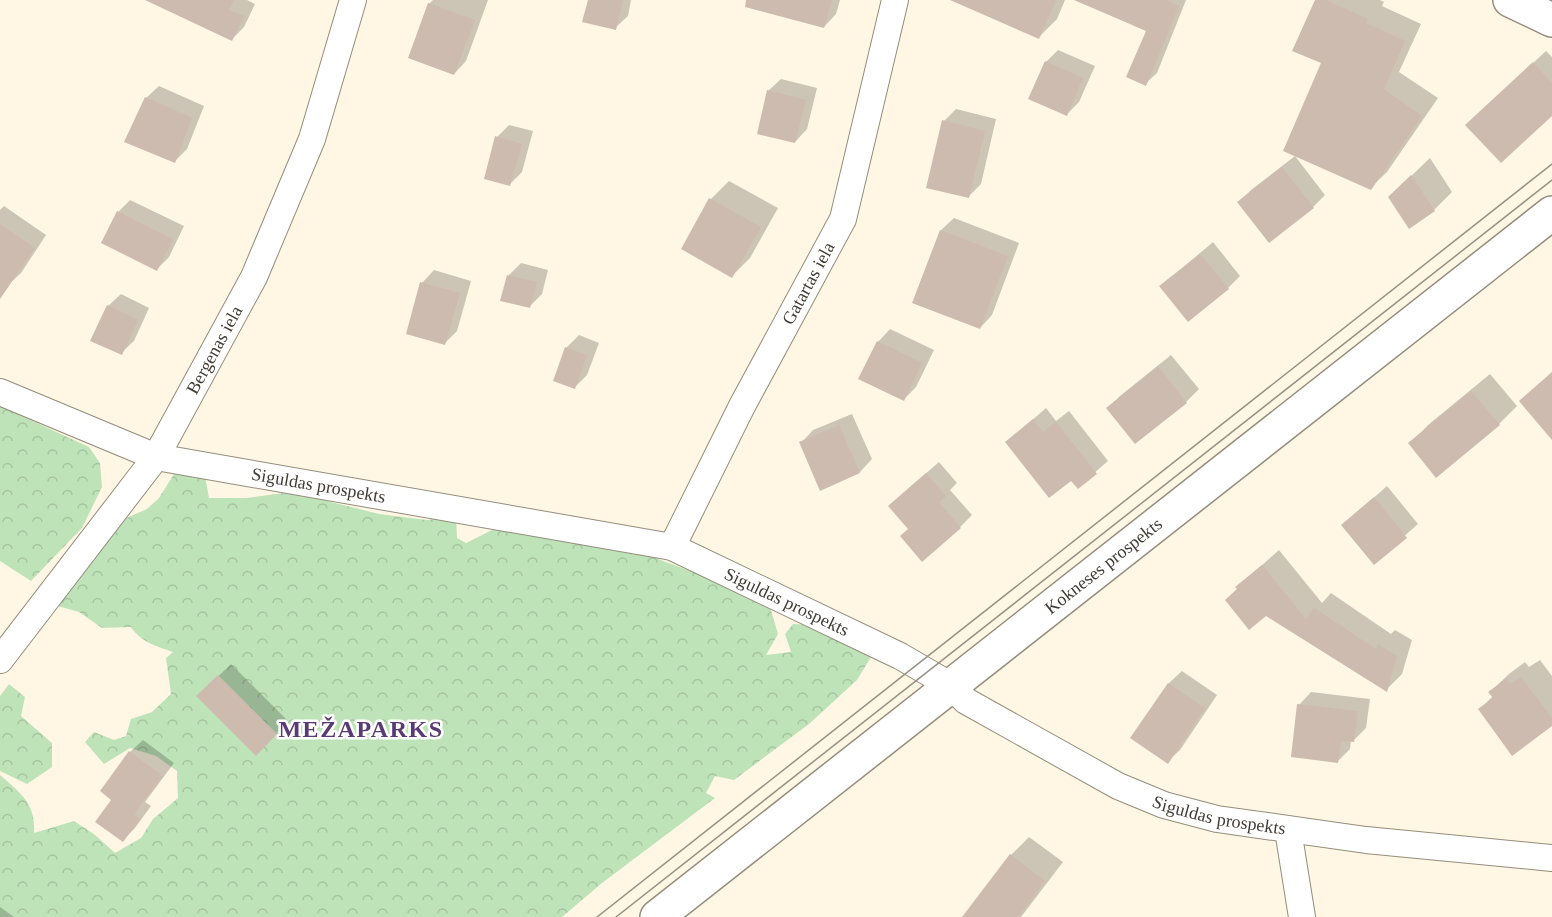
<svg xmlns="http://www.w3.org/2000/svg" width="1552" height="917" font-family="'Times New Roman',serif">
	<style>
		.forest { fill: url(#forest-crowns) }
		.shadow { fill: #0003 }
		.building { fill: #cebbb0 }
		.lines { fill: none; stroke-linecap: round; stroke-linejoin: round }
		.street-casing { stroke: #958d7c; stroke-width: 28 }
		.secondary-casing { stroke: #958d7c; stroke-width: 36 }
		.street { stroke: #fff; stroke-width: 26 }
		.secondary { stroke: #fff; stroke-width: 33 }
		.tram { stroke: #979184; stroke-width: 1.5 }
		.labels { text-anchor: middle; stroke-width: 5; stroke-linejoin: round; paint-order: stroke }
		.street-label { font-size: 18px; fill: #403c35; stroke: #fff }
		.district-label { font-size: 24px; font-weight: bold; letter-spacing: 1.5px; fill: #5a3a74; stroke: #fff }
	</style>
	<defs>
		<pattern id="forest-crowns" width="20" height="18" patternUnits="userSpaceOnUse" patternTransform="scale(1.5)"><rect width="20" height="18" fill="#bfe3b9"/><path d="M2 6a3 3 0 1 1 6 0M12 15a3 3 0 1 1 6 0" fill="none" stroke="#a5c4a0"/></pattern>
	</defs>
	<rect width="100%" height="100%" fill="#fff6e3"/>
	<path class="forest" d="M 0,406 L 89,447 L 100,463 L 102,487 L 82,528 L 31,581 L 0,561 Z
		M 174,474 L 205,476 L 209,498 L 246,498 L 291,492 L 379,514 L 427,520 L 456,516 L 457,538 L 466,543 L 494,529 L 523,531 L 623,546 L 768,600 L 778,634 L 766,655 L 791,652 L 785,634 L 793,624 L 813,625 L 874,652 L 857,680 L 809,724 L 734,780 L 715,776 L 706,793 L 715,798 L 602,883 L 562,917 L 0,917 L 0,775 C 20,793 36,803 34,833 L 74,821 L 94,834 L 115,853 L 141,838 L 153,819 L 178,798 L 177,771 L 156,756 L 130,748 L 104,764 L 85,742 L 94,732 L 114,740 L 126,736 L 131,719 L 152,712 L 171,694 L 166,658 L 173,652 C 156,646 141,642 131,627 L 102,628 L 79,612 L 54,605 L 122,520 L 147,509 L 159,498 Z
		M 9,684 L 25,697 L 21,716 L 52,743 L 52,767 L 27,784 L 0,771 L 0,696 Z"/>
	<path class="shadow" d="M 177,0 L 247,0 L 255,4 L 244,27 L 232,39 Z
		M 433,0 L 488,0 L 466,61 L 454,74 L 429,4 Z
		M 589,0 L 631,0 L 628,16 L 615,28 Z
		M 788,0 L 840,0 L 836,14 L 824,27 Z
		M 987,0 L 1065,0 L 1057,19 L 1039,37 Z
		M 1112,0 L 1186,0 L 1157,73 L 1145,84 L 1148,30 Z
		M 1316,0 L 1380,0 L 1384,2 L 1382,6 L 1421,24 L 1399,72 L 1438,98 L 1387,172 L 1370,188 Z
		M 1058,50 L 1095,66 L 1079,102 L 1067,114 L 1046,62 Z
		M 1546,51 L 1552,57 L 1552,114 L 1480,112 Z
		M 781,79 L 817,88 L 807,129 L 795,142 L 768,91 Z
		M 159,86 L 204,106 L 187,149 L 175,161 L 146,98 Z
		M 956,109 L 996,119 L 981,184 L 968,197 L 944,121 Z
		M 509,125 L 533,131 L 522,172 L 510,184 L 497,137 Z
		M 1295,156 L 1325,195 L 1313,207 L 1239,202 L 1251,190 Z
		M 1430,158 L 1452,192 L 1434,210 L 1408,179 Z
		M 729,181 L 778,208 L 750,258 L 732,276 L 711,199 Z
		M 130,200 L 184,226 L 169,257 L 157,269 L 118,212 Z
		M 4,206 L 46,235 L 21,273 L 8,285 L 0,279 L 0,210 Z
		M 954,218 L 1019,243 L 992,315 L 980,328 L 914,302 L 941,230 Z
		M 1213,242 L 1240,276 L 1228,288 L 1161,286 Z
		M 521,263 L 548,270 L 542,294 L 529,307 L 502,300 L 509,275 Z
		M 434,270 L 471,281 L 457,331 L 445,343 L 422,283 Z
		M 121,294 L 149,308 L 134,341 L 121,353 L 108,306 Z
		M 890,329 L 934,350 L 916,387 L 904,399 L 878,342 Z
		M 579,335 L 599,343 L 587,375 L 575,387 L 555,380 L 567,347 Z
		M 1171,355 L 1199,389 L 1186,402 L 1135,442 L 1108,408 L 1120,396 Z
		M 1490,374 L 1517,406 L 1499,424 L 1410,444 L 1428,425 Z
		M 1046,408 L 1056,421 L 1069,411 L 1108,461 L 1078,487 L 1071,478 L 1007,442 Z
		M 852,414 L 872,459 L 860,472 L 821,489 L 801,443 L 813,430 Z
		M 939,462 L 957,483 L 950,490 L 972,515 L 960,527 L 910,528 L 902,494 Z
		M 1387,486 L 1418,524 L 1374,563 L 1343,525 Z
		M 1279,550 L 1322,603 L 1331,593 L 1391,634 L 1395,630 L 1412,640 L 1402,674 L 1386,690 L 1266,614 L 1237,587 Z
		M 1540,660 L 1552,676 L 1552,724 L 1480,709 L 1493,696 L 1490,692 L 1509,674 L 1525,662 L 1529,667 Z
		M 231,664 L 288,721 L 256,754 L 198,696 Z
		M 1182,671 L 1217,695 L 1180,750 L 1167,762 L 1132,738 L 1169,683 Z
		M 1311,692 L 1370,699 L 1366,728 L 1353,741 L 1351,740 L 1350,749 L 1338,761 L 1299,705 Z
		M 143,740 L 174,763 L 145,802 L 151,806 L 135,828 L 123,840 L 113,800 L 102,791 L 130,752 Z
		M 1029,837 L 1063,862 L 1021,917 L 970,917 L 1011,855 Z
		M 0,907 L 14,917 L 0,917 Z"/>
	<path class="building" d="M 145,0 L 234,0 L 229,10 L 244,16 L 232,41 Z
		M 588,0 L 623,0 L 616,30 L 582,22 Z
		M 746,0 L 832,0 L 824,28 L 745,7 Z
		M 950,0 L 1056,0 L 1039,39 Z
		M 1074,0 L 1166,0 L 1179,6 L 1146,86 L 1126,77 L 1146,31 Z
		M 1315,0 L 1326,0 L 1368,19 L 1366,23 L 1405,41 L 1384,89 L 1422,116 L 1371,190 L 1283,151 L 1321,63 L 1292,51 Z
		M 428,3 L 475,20 L 454,75 L 408,58 Z
		M 1045,61 L 1083,78 L 1067,116 L 1028,99 Z
		M 1533,62 L 1552,83 L 1552,116 L 1501,163 L 1465,125 Z
		M 767,90 L 806,100 L 795,143 L 757,134 Z
		M 145,97 L 192,118 L 175,163 L 124,142 Z
		M 942,120 L 985,131 L 969,198 L 926,188 Z
		M 495,136 L 522,144 L 510,186 L 484,179 Z
		M 1282,167 L 1314,208 L 1269,243 L 1237,202 Z
		M 1411,175 L 1435,211 L 1409,229 L 1388,197 Z
		M 709,198 L 761,227 L 732,278 L 681,249 Z
		M 117,211 L 173,239 L 157,271 L 101,243 Z
		M 0,224 L 35,248 L 0,299 Z
		M 940,230 L 1008,256 L 980,329 L 912,303 Z
		M 1200,254 L 1229,289 L 1188,322 L 1159,286 Z
		M 507,275 L 537,282 L 530,308 L 500,301 Z
		M 420,282 L 460,293 L 445,345 L 406,334 Z
		M 107,305 L 138,320 L 122,355 L 90,341 Z
		M 877,341 L 922,363 L 904,401 L 858,379 Z
		M 565,347 L 587,355 L 575,389 L 553,381 Z
		M 1158,366 L 1187,403 L 1135,444 L 1106,408 Z
		M 1552,372 L 1552,440 L 1519,401 Z
		M 1471,391 L 1500,425 L 1436,478 L 1408,443 Z
		M 1033,419 L 1043,432 L 1056,422 L 1097,474 L 1078,489 L 1071,481 L 1049,498 L 1005,442 Z
		M 839,425 L 860,473 L 820,491 L 799,442 Z
		M 926,473 L 946,496 L 939,502 L 961,528 L 922,562 L 900,536 L 908,529 L 888,506 Z
		M 1374,497 L 1407,538 L 1374,565 L 1341,525 Z
		M 1262,565 L 1306,619 L 1314,608 L 1376,649 L 1378,644 L 1397,656 L 1387,692 L 1266,616 L 1249,630 L 1225,600 L 1237,589 L 1235,587 Z
		M 218,675 L 277,734 L 256,756 L 196,696 Z
		M 1521,677 L 1552,718 L 1552,726 L 1512,756 L 1478,709 L 1493,698 L 1488,692 L 1506,679 L 1510,684 Z
		M 1168,683 L 1205,708 L 1168,764 L 1130,738 Z
		M 1297,704 L 1358,711 L 1354,742 L 1341,741 L 1338,763 L 1291,757 Z
		M 129,751 L 163,776 L 134,814 L 140,819 L 123,842 L 95,822 L 111,800 L 100,791 Z
		M 1010,854 L 1045,881 L 1018,917 L 962,917 Z"/>
	<g class="lines">
		<g class="street-casing">
			<g id="street">
				<path id="s1" d="M 0,392 L 156,457 L 672,547 L 900,656 L 950,685 L 966,701 L 1118,786 L 1164,805 L 1217,819 L 1366,840 L 1552,858"/>
				<path id="s2" d="M 672,547 L 742,406 L 843,219 L 895,0"/>
				<path id="s3" d="M 0,660 L 156,457 L 254,277 L 312,139 L 353,0"/>
				<path d="M 1288,830 L 1302,917"/>
			</g>
		</g>
		<g class="secondary-casing">
			<g id="secondary">
				<path d="M 1510,0 L 1552,20"/>
				<path id="s4" d="M 657,917 L 1552,213"/>
			</g>
		</g>
		<use href="#street" class="street"/>
		<use href="#secondary" class="secondary"/>
		<path class="tram" d="M 597,917 L 1552,164
			M 616,917 L 1552,180"/>
	</g>
	<g class="labels">
		<g class="street-label">
			<text dy="6" stroke="none"><textPath href="#s2" startOffset="297">Gatartas iela</textPath></text>
			<text dy="6" stroke="none"><textPath href="#s3" startOffset="378">Bergenas iela</textPath></text>
			<text dy="6" stroke="none"><textPath href="#s1" startOffset="334">Siguldas prospekts</textPath></text>
			<text dy="6" stroke="none"><textPath href="#s4" startOffset="568">Kokneses prospekts</textPath></text>
			<text dy="6" stroke="none"><textPath href="#s1" startOffset="820">Siguldas prospekts</textPath></text>
			<text dy="6" stroke="none"><textPath href="#s1" startOffset="1306">Siguldas prospekts</textPath></text>
		</g>
		<g class="district-label">
			<text x="361" y="737">MEŽAPARKS</text>
		</g>
	</g>
</svg>
